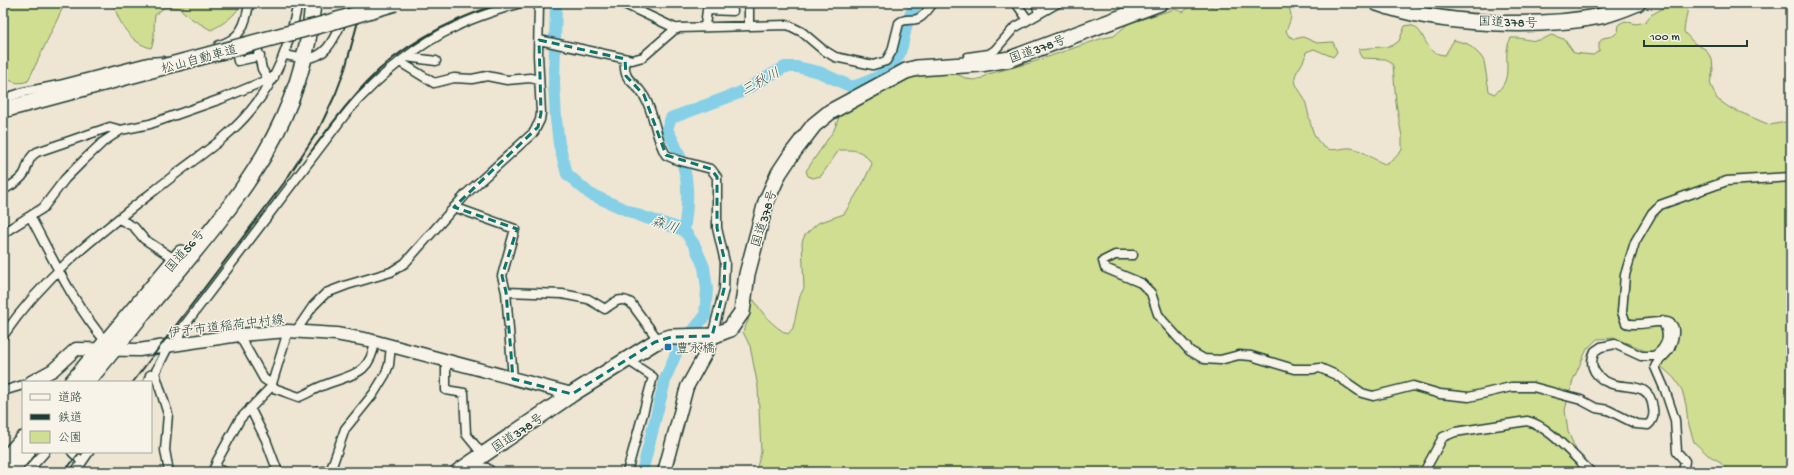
<svg xmlns="http://www.w3.org/2000/svg" width="1794" height="475" font-family="'Gochi Hand','Klee One',sans-serif">
	<style>
		.green { fill: #cfde91; stroke: #778e62 }
		.lines { fill: none; stroke-linecap: round; stroke-linejoin: round }
		.river { stroke: #85d0e6; stroke-width: 12 }
		.street-casing { stroke: #1f3d34; stroke-width: 11 }
		.secondary-casing { stroke: #1f3d34; stroke-width: 15 }
		.highway-casing { stroke: #1f3d34; stroke-width: 18 }
		.street { stroke: #f7f3e8; stroke-width: 8 }
		.secondary { stroke: #f7f3e8; stroke-width: 12 }
		.highway { stroke: #f7f3e8; stroke-width: 15 }
		.rail { stroke: #1f3d34; stroke-width: 2 }
		.highway-bridge-casing { stroke: #1f3d34; stroke-width: 18; stroke-linecap: butt }
		.highway-bridge { stroke: #f7f3e8; stroke-width: 15 }
		.marked { fill: none; stroke: #0f766e; stroke-width: 3; stroke-dasharray: 8 5; stroke-linejoin: round }
		.poi-dot { fill: #1f6fb2; stroke: #f7f3e8; stroke-width: 1.5 }
		.labels { text-anchor: middle; stroke-width: 3; stroke-linejoin: round; paint-order: stroke }
		.street-label { font-size: 13px; fill: #1f3d34; stroke: #f7f3e8 }
		.poi-label { font-size: 13px; fill: #1f3d34; stroke: #f7f3e8; text-anchor: start }
		.water-label { font-size: 14px; font-style: italic; fill: #335a58; stroke: #f7f3e8 }
	</style>
	<rect width="100%" height="100%" fill="#efe5d3"/>
	<filter id="ink" filterUnits="userSpaceOnUse"><feTurbulence type="fractalNoise" baseFrequency=".025" numOctaves="2"/><feDisplacementMap in="SourceGraphic" scale="8" xChannelSelector="R" yChannelSelector="G"/><feConvolveMatrix kernelMatrix="1 2 1 2 8 2 1 2 1" color-interpolation-filters="sRGB"/></filter>
	<g filter="url(#ink)">
		<path class="green" d="M 3,3 L 65,3 L 28,81 C 18,85 10,82 3,75 Z
			M 113,3 L 241,3 C 236,16 223,24 211,30 L 192,19 L 179,8 L 165,7 L 155,15 C 153,26 156,38 151,48 C 130,43 119,23 113,3 Z
			M 1193,3 L 1207,3 C 1214,12 1220,5 1229,3 C 1245,0 1269,3 1286,3 C 1294,16 1291,18 1286,31 L 1288,35 L 1294,39 L 1303,37 L 1317,43 L 1333,42 L 1337,52 L 1333,57 L 1314,49 L 1306,52 C 1305,63 1296,70 1295,77 C 1295,86 1299,89 1303,96 C 1311,113 1308,135 1324,147 C 1332,153 1342,147 1351,148 C 1364,150 1373,160 1385,164 L 1394,159 L 1402,150 L 1402,137 L 1396,103 L 1393,65 L 1386,59 L 1362,58 L 1359,53 L 1359,49 L 1392,46 L 1399,41 L 1405,26 L 1410,25 C 1427,29 1422,54 1445,55 L 1454,40 L 1468,44 L 1480,55 L 1484,61 L 1489,91 L 1494,94 C 1517,79 1500,56 1511,38 C 1530,37 1532,46 1551,35 L 1564,39 L 1574,53 L 1593,55 L 1599,51 L 1599,43 L 1603,38 L 1613,36 L 1618,32 L 1619,24 L 1625,21 L 1636,24 L 1645,22 L 1651,15 L 1672,3 L 1687,3 C 1689,12 1684,22 1684,32 L 1694,43 L 1705,49 L 1712,59 L 1713,70 L 1710,83 L 1717,99 L 1730,108 L 1770,125 L 1791,121 L 1791,472 L 1729,472 L 1719,461 L 1708,455 L 1694,442 L 1688,422 L 1686,405 L 1682,390 L 1674,378 L 1642,349 L 1614,338 L 1597,339 L 1587,349 L 1573,380 L 1565,410 L 1568,432 L 1578,454 L 1596,472 L 754,472 L 757,467 L 761,452 L 758,387 L 750,346 L 743,332 L 748,321 L 750,301 L 754,300 C 762,313 773,327 788,334 L 793,328 L 800,296 L 804,288 L 802,242 L 805,235 L 818,223 L 844,214 L 862,185 L 872,164 C 862,149 856,150 839,150 L 821,176 L 813,178 L 808,176 L 806,171 L 834,130 L 839,117 L 845,110 L 909,76 L 942,72 L 955,73 L 967,79 L 974,80 L 982,78 L 988,74 L 1030,63 L 1103,38 L 1114,36 L 1129,23 L 1175,9 L 1183,12 L 1187,9 L 1189,4 Z"/>
		<g class="lines">
			<path class="river" d="M 556,3 L 554,83 L 556,119 L 559,144 L 567,174 L 590,194 L 606,201 L 640,216 L 684,230 L 695,246 L 704,267 L 707,289 L 705,316 L 678,349 L 666,377 L 642,472
				M 684,230 C 691,186 688,168 667,129 L 671,118 L 739,93 L 785,67 L 797,67 L 819,72 L 852,87 C 875,80 896,71 902,46 C 906,29 906,19 917,3"/>
			<g class="street-casing">
				<path id="street" d="M 622,3 L 677,29
					M 749,3 L 749,25
					M 1016,3 L 1028,20
					M 1036,3 L 1039,13
					M 705,26 L 707,10 L 733,11
					M 539,40 L 632,60 L 643,57 L 674,30 L 679,28 L 788,25 L 802,32 L 822,49 L 835,57 L 873,65 L 886,61 L 892,51 L 899,23 C 905,18 910,21 917,19 C 924,17 929,8 933,3
					M 234,44 L 238,61 L 260,56
					M 219,45 C 241,39 246,24 249,3
					M 258,51 L 262,69 L 268,79
					M 285,55 C 292,56 300,59 307,58 C 335,57 338,19 354,3
					M 406,57 L 436,61
					M 625,59 C 623,84 634,79 644,96 C 655,114 655,138 666,155 L 677,160 L 711,169 L 717,177 L 717,228 L 725,262 L 724,289 L 712,336
					M 400,62 L 434,83 L 454,78 L 472,79 L 487,76 L 507,80 L 530,78 L 539,80
					M 965,66 L 968,57 L 989,54 L 995,50 L 1014,28 L 1058,3
					M 3,99 L 24,92 L 59,85 L 148,62 L 163,61
					M 3,190 C 10,186 19,182 24,174 C 29,165 27,158 37,152 L 110,127 L 121,130
					M 454,207 L 515,229 L 502,276 L 506,292 L 513,379
					M 30,216 C 53,259 74,305 106,342
					M 119,219 L 134,227 L 144,239 L 176,260
					M 3,233 L 43,208 L 65,179 L 85,159 L 103,142 L 121,130 L 150,124 L 221,99 L 274,77
					M 1133,255 L 1115,255 L 1103,261 L 1105,268 L 1141,283 L 1151,293 L 1158,314 L 1163,321 L 1190,351 L 1204,359 L 1220,360 L 1239,355 L 1251,356 L 1294,369 L 1312,369 L 1320,368 L 1336,375 L 1362,393 L 1373,396 L 1413,386 L 1440,394 L 1469,397 L 1511,387 L 1533,387 L 1581,400 L 1596,408 L 1608,410 L 1636,424 L 1648,425 C 1653,421 1654,414 1653,408 C 1650,382 1630,389 1612,384 C 1597,379 1587,367 1595,351 L 1601,347 L 1615,344 L 1641,356 L 1654,356 C 1667,348 1671,335 1662,321
					M 506,292 L 562,294 L 588,299 L 605,309 C 614,303 619,296 631,303 L 659,341
					M 296,331 L 313,306 L 326,293 L 347,285 L 391,272 L 405,263 L 467,193 L 534,132 L 540,120 L 541,113 L 538,55 L 539,3
					M 239,335 L 264,379 L 272,384
					M 3,336 C 51,266 111,225 177,173 C 202,154 231,135 251,110 C 279,76 289,46 298,3
					M 176,345 L 184,326 L 347,112 C 378,77 414,46 457,26 C 477,16 499,10 520,3
					M 168,347 L 155,373 L 168,414 L 165,450 L 169,472
					M 626,359 L 653,377 L 627,472
					M 446,361 L 446,390 L 464,393 L 466,434 L 483,455
					M 148,382 L 150,375 L 155,373
					M 271,387 L 299,397 C 307,394 314,389 322,386 C 350,374 370,377 375,341
					M 3,391 L 23,385
					M 250,408 L 266,440 L 278,472
					M 72,452 L 82,462
					M 468,465 L 487,468 L 492,472
					M 214,468 L 225,472
					M 27,472 L 45,452
					M 75,472 L 89,452
					M 213,472 L 217,461 L 240,419 L 271,387 L 288,331
					M 318,472 L 331,470
					M 330,472 L 345,429 L 374,393 L 385,375 L 389,365 L 391,346
					M 1424,472 L 1443,437 L 1455,432 L 1527,421 C 1548,425 1574,457 1591,472
					M 1683,472 L 1685,461 L 1677,452 L 1675,420 L 1665,390 L 1655,367 C 1658,359 1666,356 1670,348 C 1688,304 1644,330 1626,323 L 1622,312 L 1625,275 L 1635,242 L 1652,213 L 1660,205 L 1727,181 L 1791,177"/>
			</g>
			<g class="secondary-casing">
				<path id="secondary" d="M 31,382 L 53,370 L 76,349 L 139,350 L 239,335 L 288,331 L 336,334 L 369,340 L 572,394
					M 664,472 L 687,387 L 708,349 L 712,336"/>
			</g>
			<g class="highway-casing">
				<path id="highway" d="M 1377,3 C 1438,25 1538,29 1601,16 C 1614,13 1626,8 1638,3
					M 3,110 L 163,67
					M 72,382 L 181,253
					M 87,382 C 108,357 128,332 148,307 C 227,212 303,132 313,3
					M 3,462 L 23,439
					M 9,472 L 27,452
					M 458,472 L 572,394 L 655,342 L 671,337 L 712,336 L 730,329 L 742,312 L 747,274 L 766,202 L 779,173 L 791,155 L 814,125 L 830,112 L 906,71 L 917,68 L 980,64 L 1010,59 L 1160,3"/>
			</g>
			<use href="#street" class="street"/>
			<use href="#secondary" class="secondary"/>
			<use href="#highway" class="highway"/>
			<path class="rail" d="M 310,153 C 328,129 346,104 367,82 C 403,43 453,19 502,3
				M 133,382 L 284,183 L 319,129 L 336,93 L 345,69 L 363,3
				M 64,472 L 80,452"/>
			<g class="highway-bridge-casing">
				<path id="highway-bridge" d="M 163,67 L 324,24 L 395,3"/>
			</g>
			<use href="#highway-bridge" class="highway-bridge"/>
		</g>
	</g>
	<path class="marked" d="M 539,40 L 625,59 L 626,76 L 644,95 L 666,155 L 711,169 L 717,177 L 717,228 L 725,262 L 724,289 L 712,336 L 671,337 L 655,342 L 572,394 L 513,379 L 506,292 L 502,276 L 517,229 L 454,207 L 538,127 L 541,113 Z"/>
	<rect class="poi-dot" x="664" y="343" width="8" height="8" rx="2"/>
	<g class="labels">
		<g class="street-label">
			<text transform="translate(1508 21) rotate(2)" y="5">国道378号</text>
			<text transform="translate(1037 48) rotate(-20)" y="5">国道378号</text>
			<text transform="translate(199 58) rotate(-15)" y="5">松山自動車道</text>
			<text transform="translate(763 218) rotate(-73)" y="5">国道378号</text>
			<text transform="translate(184 250) rotate(-49)" y="5">国道56号</text>
			<text transform="translate(226 325) rotate(-7)" y="5">伊予市道稲荷中村線</text>
			<text transform="translate(517 432) rotate(-34)" y="5">国道378号</text>
		</g>
		<g class="poi-label">
			<text x="676" y="352">豊永橋</text>
		</g>
		<g class="water-label">
			<text transform="translate(760 81) rotate(-29)" y="5">三秋川</text>
			<text transform="translate(665 224) rotate(18)" y="5">森川</text>
		</g>
	</g>
	<rect width="1794" height="475" fill="none" stroke="#f7f3e8" stroke-width="16"/>
	<rect x="8" y="8" width="1778" height="459" fill="none" stroke="#1f3d34" stroke-width="1.5" filter="url(#ink)"/>
	<rect x="22" y="381" width="130" height="72" fill="#f7f3e8" stroke="#a1aaa0"/>
	<rect x="30" y="394" width="20" height="6" fill="#f7f3e8" stroke="#a1aaa0"/>
	<text x="58" y="401" font-size="12" fill="#1f3d34">道路</text>
	<rect x="30" y="414" width="20" height="6" fill="#1f3d34" stroke="#a1aaa0"/>
	<text x="58" y="421" font-size="12" fill="#1f3d34">鉄道</text>
	<rect x="30" y="431" width="20" height="12" fill="#cfde91" stroke="#a1aaa0"/>
	<text x="58" y="441" font-size="12" fill="#1f3d34">公園</text>
	<path d="M1644 40v6h103v-6" fill="none" stroke="#1f3d34" stroke-width="2"/>
	<text x="1650" y="40" font-size="12" fill="#1f3d34" stroke="#f7f3e8" stroke-width="3" paint-order="stroke">100 m</text>
</svg>
